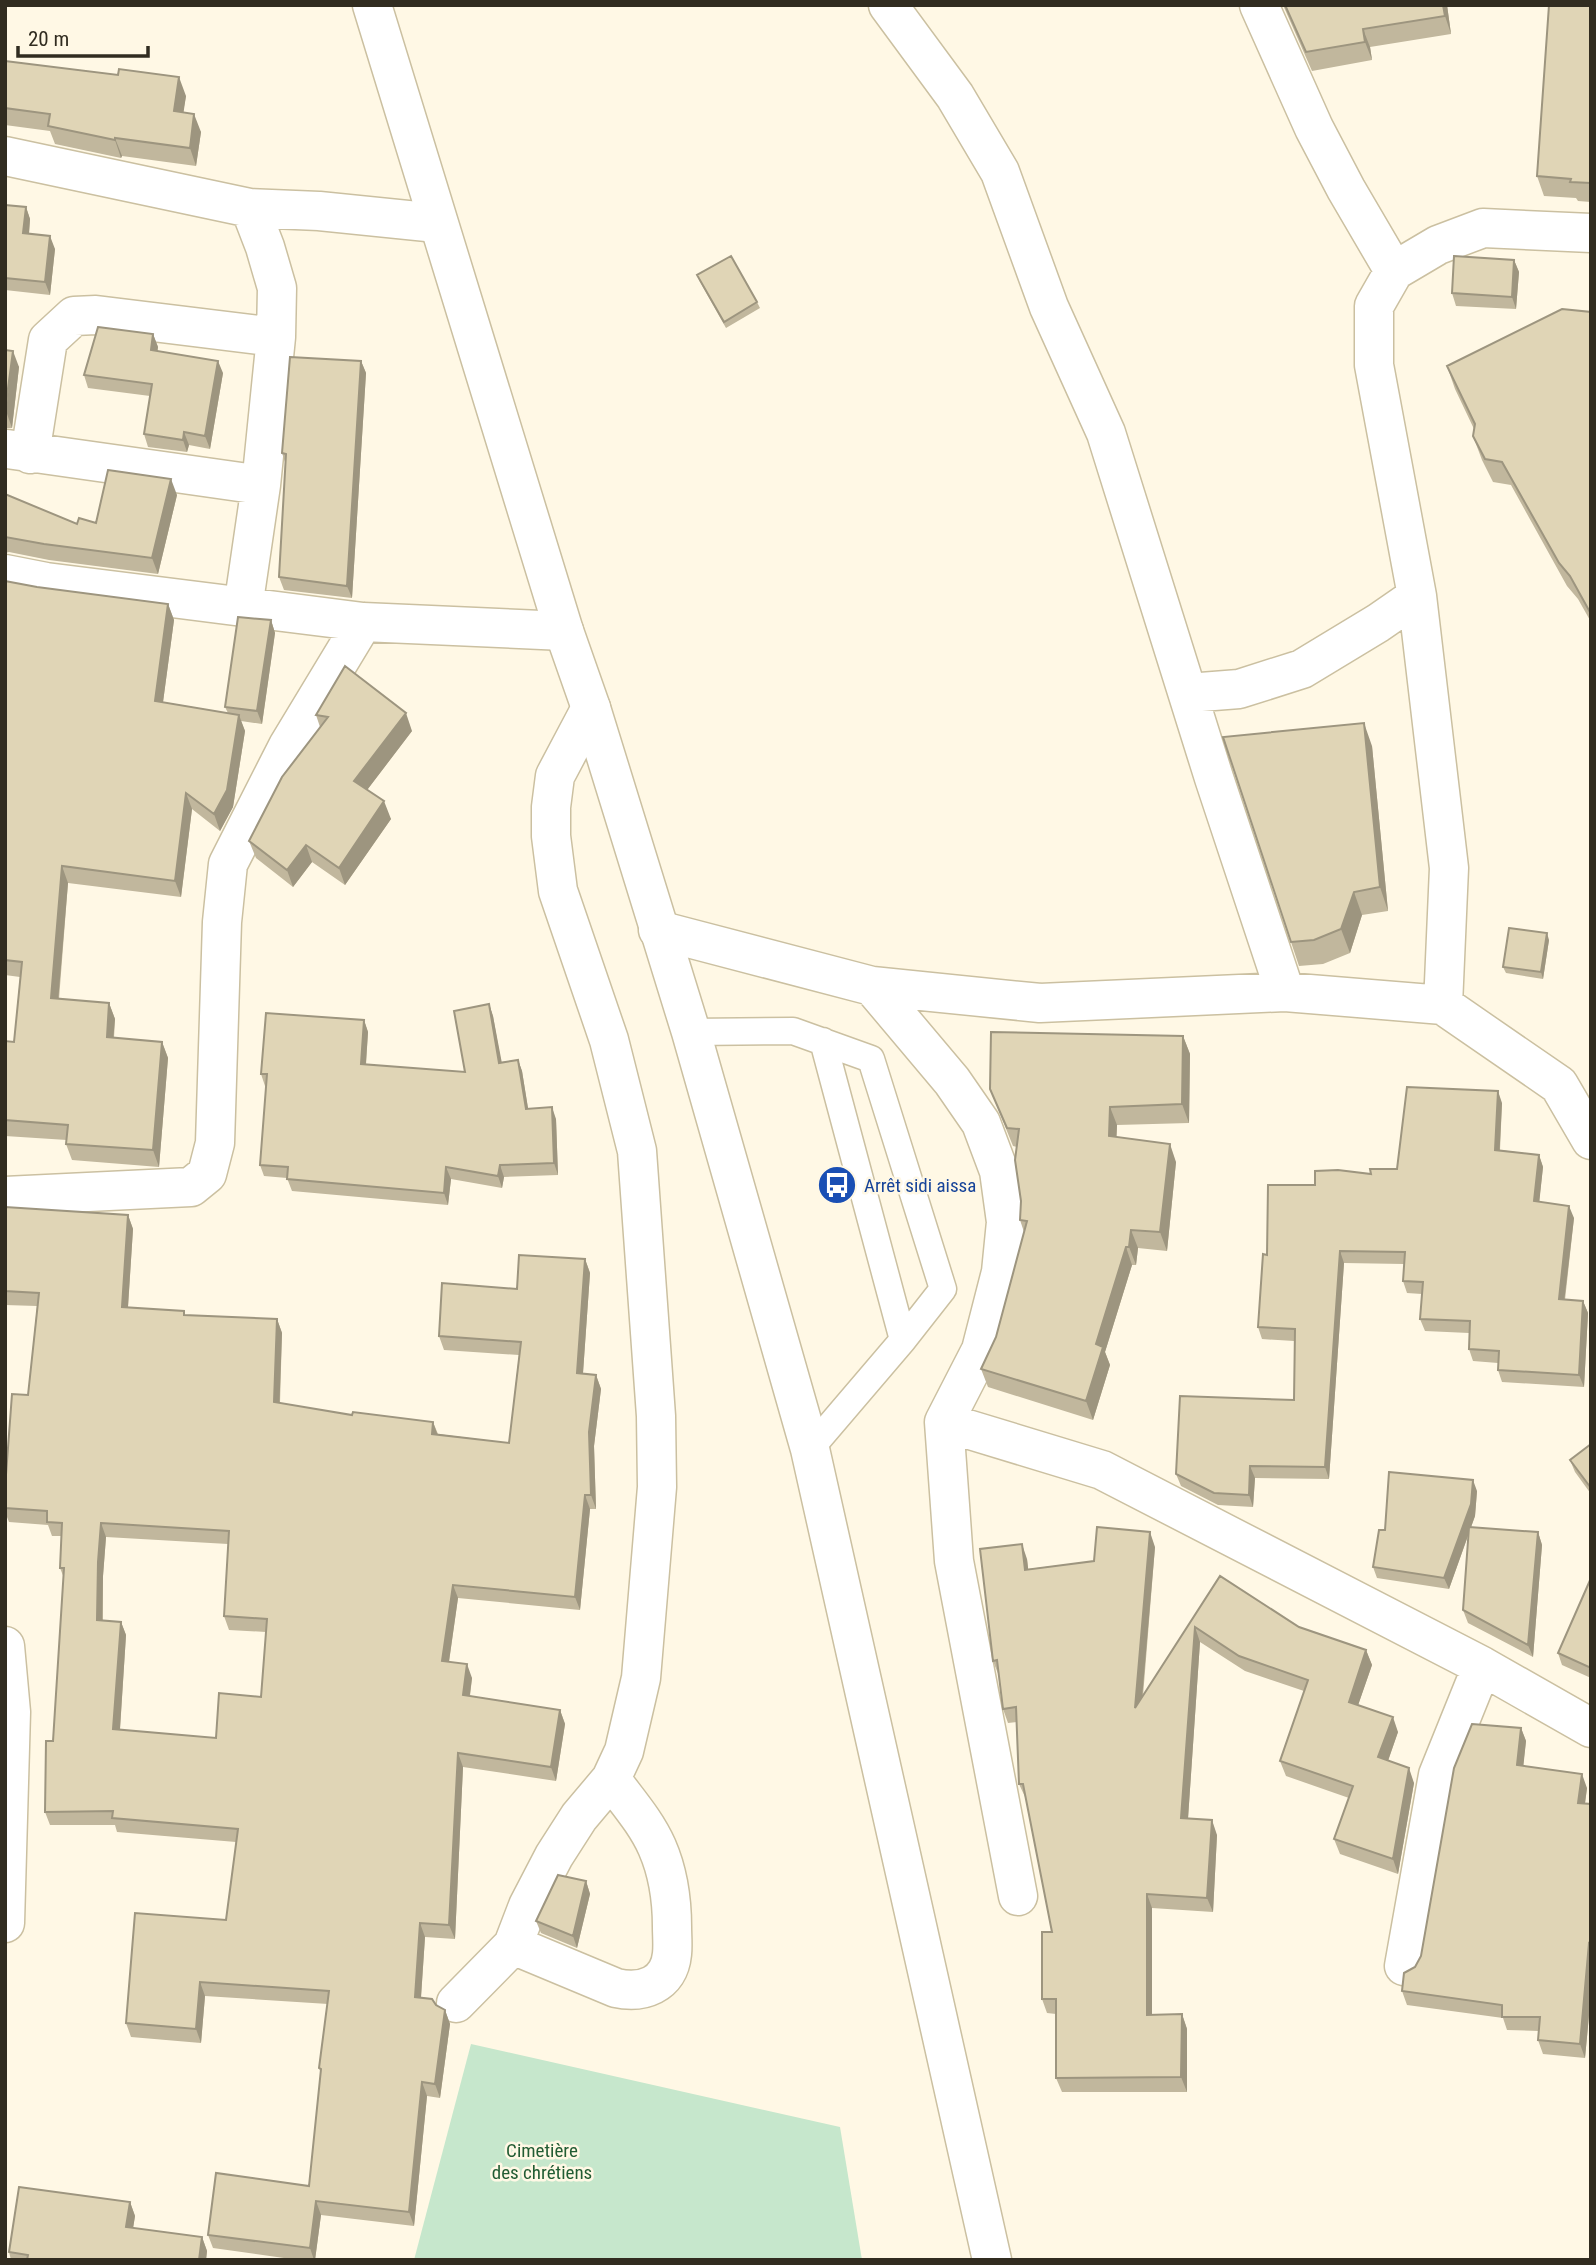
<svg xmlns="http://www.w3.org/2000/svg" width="1596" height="2265" font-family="'Roboto Condensed',sans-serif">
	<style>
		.green { fill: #c6e7cc }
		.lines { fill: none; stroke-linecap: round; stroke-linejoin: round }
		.service-casing { stroke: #cbc0a1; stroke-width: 29 }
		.minor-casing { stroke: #cbc0a1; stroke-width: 41 }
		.secondary-casing { stroke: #cbc0a1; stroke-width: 41 }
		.service { stroke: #fff; stroke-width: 26 }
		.minor { stroke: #fff; stroke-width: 38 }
		.secondary { stroke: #fff; stroke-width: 38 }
		.wall { fill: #c1b79d; fill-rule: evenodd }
		.shaded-wall { fill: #9d957f }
		.building { fill: #e0d5b6; stroke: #9d957f; stroke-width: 2; fill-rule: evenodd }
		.labels { text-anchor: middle; stroke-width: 5; stroke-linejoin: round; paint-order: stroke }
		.transit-label { font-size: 19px; fill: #164399; stroke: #fff8e5; text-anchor: start }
		.park-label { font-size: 19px; fill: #225c33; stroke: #fff8e5 }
	</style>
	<rect width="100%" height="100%" fill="#fff8e5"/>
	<path class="green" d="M 471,2044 L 840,2127 L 862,2260 L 414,2260 Z"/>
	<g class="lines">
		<g class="service-casing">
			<path id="service" d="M 691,1032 L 793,1031 L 871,1059 L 943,1289 L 903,1340 L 810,1449
				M 823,1041 L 903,1340"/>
		</g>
		<g class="minor-casing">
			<path id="minor" d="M 888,5 L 955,96 L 1000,172 L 1049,307 L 1106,433 L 1214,778 L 1285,992
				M 1259,5 L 1314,128 L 1346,189 L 1394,271
				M 5,156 L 250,208 L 319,211 L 437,223
				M 7,449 L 261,485
				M 30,454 L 48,340 L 74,316 L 96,315 L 276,337
				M 5,574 L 46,582 L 363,622 L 564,631
				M 243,608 L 261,485 L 276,337 L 277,288 L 265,247 L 250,208
				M 1188,693 L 1239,689 L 1302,669 L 1378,623 L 1417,596
				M 658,930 L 872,986 L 1040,1003 L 1285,992 L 1443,1005 L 1449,868 L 1417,596 L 1374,365 L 1374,306 L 1394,271 L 1438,245 L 1483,228 L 1591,233
				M 872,986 L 952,1081 L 981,1123 L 999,1171 L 1006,1222 L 1001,1272 L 981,1350 L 944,1422 L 954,1561 L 1018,1896
				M 1443,1005 L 1559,1085 L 1591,1140
				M 5,1196 L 191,1187 L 207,1174 L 215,1143 L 222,922 L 228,864 L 288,746 L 363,622
				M 944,1422 L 1102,1470 L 1482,1666 L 1591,1728
				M 5,1646 L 11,1712 L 5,1923
				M 513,1945 L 616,1988 C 642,1994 669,1985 672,1954 C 673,1945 672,1936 672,1927 C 672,1899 668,1872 657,1847 C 646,1822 627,1801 611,1779
				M 1404,1966 L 1438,1775 L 1482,1666
				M 456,2003 L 513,1945 L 528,1906 L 554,1856 L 579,1817 L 611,1779 L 624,1751 L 641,1678 L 657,1487 L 656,1416 L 637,1151 L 609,1040 L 558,891 L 551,836 L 551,807 L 555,776 L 591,708"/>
		</g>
		<g class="secondary-casing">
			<path id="secondary" d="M 372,5 L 564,631 L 591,708 L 691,1032 L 810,1449 L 992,2260"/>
		</g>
		<use href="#service" class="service"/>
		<use href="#minor" class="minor"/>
		<use href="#secondary" class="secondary"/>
	</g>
	<path class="wall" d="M 1283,5 L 1447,5 L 1451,34 L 1370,47 L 1372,60 L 1312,71 Z
		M 1591,5 L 1591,202 L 1578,201 L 1576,198 L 1544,196 L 1537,176 Z
		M 5,61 L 186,96 L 183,112 L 201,132 L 196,166 L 122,156 L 121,158 L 55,144 L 50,131 L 5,125 Z
		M 5,205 L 26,207 L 30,219 L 29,234 L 55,249 L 50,295 L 5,290 Z
		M 1514,260 L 1519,272 L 1516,309 L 1456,306 L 1452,293 Z
		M 697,275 L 757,302 L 760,308 L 726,328 L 700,282 Z
		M 1591,312 L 1591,622 L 1578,599 L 1567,586 L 1511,485 L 1493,482 L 1482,460 L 1473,436 L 1474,429 L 1455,389 L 1447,366 Z
		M 153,334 L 158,347 L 157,351 L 223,373 L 210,449 L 189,445 L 187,452 L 148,447 L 144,434 L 150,396 L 88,388 L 84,375 Z
		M 5,350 L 19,367 L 12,428 L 5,428 Z
		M 361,361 L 366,373 L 352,598 L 284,590 L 279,577 L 286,465 L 282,453 Z
		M 5,494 L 77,524 L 96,523 L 177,495 L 158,574 L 49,560 L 9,552 L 5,553 Z
		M 5,581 L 37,587 L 168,604 L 174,620 L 163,702 L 228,713 L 225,707 L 271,620 L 275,633 L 262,724 L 241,721 L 245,731 L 233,807 L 220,831 L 192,809 L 181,897 L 68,883 L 59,999 L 109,1003 L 115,1019 L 114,1038 L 162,1042 L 168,1058 L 159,1167 L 72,1160 L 66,1144 L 67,1140 L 5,1136 L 5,1041 L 14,1042 L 20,977 L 5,975 Z
		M 316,715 L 412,731 L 367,790 L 391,819 L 345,885 L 312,862 L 293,887 L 256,858 L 249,841 L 320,727 Z
		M 1372,746 L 1388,911 L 1362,915 L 1350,953 L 1323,964 L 1299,966 L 1291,942 Z
		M 1549,940 L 1543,979 L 1506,973 L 1503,967 Z
		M 489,1004 L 493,1016 L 501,1062 L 518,1060 L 522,1071 L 528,1109 L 556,1119 L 558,1175 L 504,1177 L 502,1188 L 451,1179 L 448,1205 L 292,1191 L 287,1178 L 264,1176 L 260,1165 L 266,1086 L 265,1086 L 261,1074 L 364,1020 L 368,1032 L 366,1065 L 465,1072 Z
		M 1183,1036 L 1190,1054 L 1189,1123 L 1117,1125 L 1116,1137 L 1176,1162 L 1167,1251 L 1138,1248 L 1136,1265 L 1132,1265 L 1105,1352 L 1110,1365 L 1093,1420 L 988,1387 L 981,1369 L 996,1337 L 1024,1232 L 1020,1220 L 1021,1201 L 1017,1147 L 1013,1146 L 990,1089 Z
		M 1502,1103 L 1500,1150 L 1539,1155 L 1543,1167 L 1539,1202 L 1574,1218 L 1565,1300 L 1583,1301 L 1588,1313 L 1584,1387 L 1502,1382 L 1498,1370 L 1498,1363 L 1473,1361 L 1469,1349 L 1469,1333 L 1425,1331 L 1420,1319 L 1422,1294 L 1407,1293 L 1403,1281 L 1404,1264 L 1344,1263 L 1329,1479 L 1255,1478 L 1253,1507 L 1218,1505 L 1181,1486 L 1176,1474 L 1294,1400 L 1294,1341 L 1262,1339 L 1258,1327 L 1267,1255 L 1315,1185 L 1397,1169 Z
		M 5,1207 L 128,1215 L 133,1229 L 128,1308 L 186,1316 L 277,1319 L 282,1333 L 280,1403 L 352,1415 L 433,1422 L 438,1434 L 509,1443 L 519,1355 L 444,1350 L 439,1336 L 517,1289 L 585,1259 L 590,1273 L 583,1373 L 596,1375 L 601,1389 L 594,1446 L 596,1509 L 590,1509 L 580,1610 L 458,1598 L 449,1662 L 472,1678 L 470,1696 L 560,1710 L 565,1724 L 556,1781 L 463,1767 L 455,1939 L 425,1937 L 421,1998 L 445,2010 L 450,2024 L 440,2098 L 427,2096 L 414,2226 L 321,2215 L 315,2260 L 298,2260 L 213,2248 L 208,2235 L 309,2186 L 321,2073 L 319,2068 L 328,2004 L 205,1996 L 201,2043 L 131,2037 L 126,2023 L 226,1920 L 236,1842 L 117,1832 L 115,1825 L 50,1825 L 45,1812 L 53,1741 L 64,1578 L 60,1568 L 62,1536 L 52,1536 L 48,1525 L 9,1522 L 5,1512 L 5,1488 L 28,1395 L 37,1306 L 5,1305 ZM 106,1537 L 228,1544 L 224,1616 L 229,1630 L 266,1632 L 261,1697 L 216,1738 L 120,1730 L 126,1635 L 121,1622 L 103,1620 L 103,1576 Z
		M 1591,1444 L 1591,1494 L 1575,1472 L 1570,1460 Z
		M 1477,1491 L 1475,1516 L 1471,1527 L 1538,1532 L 1542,1545 L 1533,1657 L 1468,1623 L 1463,1610 L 1469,1533 L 1449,1589 L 1377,1578 L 1373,1567 L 1385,1530 Z
		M 1155,1547 L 1143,1696 L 1220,1576 L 1299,1627 L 1366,1650 L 1372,1665 L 1358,1705 L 1398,1732 L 1388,1761 L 1414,1783 L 1398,1874 L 1340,1854 L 1334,1839 L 1349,1798 L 1286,1776 L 1280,1761 L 1304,1691 L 1245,1671 L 1200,1642 L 1188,1819 L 1217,1835 L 1213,1912 L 1152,1908 L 1152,2015 L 1182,2014 L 1187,2029 L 1187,2092 L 1062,2092 L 1056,2078 L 1056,2014 L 1047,2013 L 1042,1999 L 1052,1932 L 1026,1799 L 1019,1784 L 1017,1722 L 1008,1723 L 1003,1709 L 999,1676 L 993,1661 L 1027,1559 L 1028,1569 L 1094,1561 Z
		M 1591,1578 L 1591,1678 L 1562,1665 L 1558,1653 Z
		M 1521,1728 L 1526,1741 L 1523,1766 L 1587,1788 L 1585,1804 L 1591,1804 L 1591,1994 L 1585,2058 L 1543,2054 L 1538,2040 L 1539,2031 L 1507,2030 L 1503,2018 L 1407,2005 L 1402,1991 L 1421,1956 Z
		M 586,1881 L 590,1894 L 577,1948 L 541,1933 L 536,1921 Z
		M 130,2202 L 135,2216 L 133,2228 L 202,2237 L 207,2251 L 206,2260 L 11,2260 L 9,2252 Z"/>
	<path class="shaded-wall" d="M 1443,5 L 1447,5 L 1451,34 L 1445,16 Z
		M 1363,29 L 1370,47 L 1372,60 L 1365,42 Z
		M 179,77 L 186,96 L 181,129 L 174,111 Z
		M 194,114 L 201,132 L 196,166 L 190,148 Z
		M 115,138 L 122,156 L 121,158 L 115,140 Z
		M 26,207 L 30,219 L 28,246 L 23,233 Z
		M 50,236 L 55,249 L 50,295 L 45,282 Z
		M 1514,260 L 1519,272 L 1516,309 L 1512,297 Z
		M 153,334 L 158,347 L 156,362 L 151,350 Z
		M 13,351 L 19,367 L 12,428 L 6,411 Z
		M 218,361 L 223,373 L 210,449 L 205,436 Z
		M 361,361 L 366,373 L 352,598 L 347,586 Z
		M 184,432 L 189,445 L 187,452 L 183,440 Z
		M 171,479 L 177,495 L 158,574 L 152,558 Z
		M 168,604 L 174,620 L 161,717 L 155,701 Z
		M 271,620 L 275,633 L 262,724 L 257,711 Z
		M 406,713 L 412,731 L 361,798 L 354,781 Z
		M 239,715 L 245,731 L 233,807 L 220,831 L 214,814 Z
		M 1364,723 L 1372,746 L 1388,911 L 1380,887 Z
		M 186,793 L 192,809 L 181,897 L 175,881 Z
		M 384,801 L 391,819 L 345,885 L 339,868 Z
		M 306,845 L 312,862 L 293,887 L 287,870 Z
		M 62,866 L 68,883 L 57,1014 L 51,998 Z
		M 1354,892 L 1362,915 L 1350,953 L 1341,929 Z
		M 1547,933 L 1549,940 L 1543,979 L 1541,972 Z
		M 109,1003 L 115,1019 L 112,1053 L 107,1037 Z
		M 489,1004 L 493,1016 L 504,1074 L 499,1063 Z
		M 364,1020 L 368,1032 L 365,1076 L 361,1064 Z
		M 1183,1036 L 1190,1054 L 1189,1123 L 1182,1104 Z
		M 162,1042 L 168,1058 L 159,1167 L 153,1150 Z
		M 518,1060 L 522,1071 L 530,1120 L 526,1109 Z
		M 1498,1091 L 1502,1103 L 1499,1162 L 1495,1150 Z
		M 552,1107 L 556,1119 L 558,1175 L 554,1163 Z
		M 1110,1107 L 1117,1125 L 1116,1154 L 1109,1136 Z
		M 1170,1144 L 1176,1162 L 1167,1251 L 1160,1232 Z
		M 1539,1155 L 1543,1167 L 1538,1214 L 1534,1201 Z
		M 500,1165 L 504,1177 L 502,1188 L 498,1176 Z
		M 446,1167 L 451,1179 L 448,1205 L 444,1193 Z
		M 1569,1206 L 1574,1218 L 1563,1311 L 1559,1299 Z
		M 128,1215 L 133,1229 L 127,1321 L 122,1307 Z
		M 1131,1230 L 1138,1248 L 1136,1265 L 1129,1247 Z
		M 1126,1247 L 1132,1265 L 1105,1352 L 1110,1365 L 1093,1420 L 1086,1401 L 1096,1344 Z
		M 1340,1251 L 1344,1263 L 1329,1479 L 1325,1467 Z
		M 585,1259 L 590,1273 L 582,1387 L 577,1373 Z
		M 1583,1301 L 1588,1313 L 1584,1387 L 1579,1375 Z
		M 277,1319 L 282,1333 L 279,1416 L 274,1402 Z
		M 596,1375 L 601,1389 L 594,1446 L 596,1509 L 591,1495 L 589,1432 Z
		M 433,1422 L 438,1436 L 432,1434 Z
		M 1250,1466 L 1255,1478 L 1253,1507 L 1249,1495 Z
		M 1473,1480 L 1477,1491 L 1475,1516 L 1449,1589 L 1444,1578 Z
		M 585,1495 L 590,1509 L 580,1610 L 575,1597 Z
		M 101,1523 L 106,1537 L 103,1576 L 102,1634 L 97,1620 L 98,1562 Z
		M 1150,1532 L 1155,1547 L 1140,1722 L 1135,1708 Z
		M 1538,1532 L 1542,1545 L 1533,1657 L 1528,1645 Z
		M 1022,1544 L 1027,1559 L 1030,1584 L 1025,1570 Z
		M 453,1585 L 458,1598 L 447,1675 L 442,1661 Z
		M 121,1622 L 126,1635 L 119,1743 L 113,1729 Z
		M 1195,1627 L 1200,1642 L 1187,1833 L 1181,1818 Z
		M 1366,1650 L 1372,1665 L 1354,1717 L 1349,1702 Z
		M 467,1664 L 472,1678 L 468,1709 L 463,1695 Z
		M 560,1710 L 565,1724 L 556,1781 L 551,1767 Z
		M 1393,1717 L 1398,1732 L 1384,1772 L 1378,1757 Z
		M 1521,1728 L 1526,1741 L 1522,1779 L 1517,1765 Z
		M 458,1753 L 463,1767 L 455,1939 L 449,1925 Z
		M 1409,1768 L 1414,1783 L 1398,1874 L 1393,1859 Z
		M 1582,1774 L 1587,1788 L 1583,1817 L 1578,1803 Z
		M 1212,1820 L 1217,1835 L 1213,1912 L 1207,1898 Z
		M 586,1881 L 590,1894 L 577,1948 L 573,1936 Z
		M 1147,1894 L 1152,1908 L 1152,2029 L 1147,2015 Z
		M 420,1923 L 425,1937 L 420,2011 L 415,1997 Z
		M 1589,1943 L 1591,1947 L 1591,1994 L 1585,2058 L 1580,2044 Z
		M 200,1982 L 205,1996 L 201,2043 L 196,2029 Z
		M 445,2010 L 450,2024 L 440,2098 L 435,2084 Z
		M 1182,2014 L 1187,2029 L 1187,2092 L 1181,2077 Z
		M 422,2082 L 427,2096 L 414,2226 L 409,2212 Z
		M 316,2201 L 321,2215 L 315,2260 L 314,2260 L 310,2248 Z
		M 130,2202 L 135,2216 L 131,2241 L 126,2227 Z
		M 202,2237 L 207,2251 L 206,2260 L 199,2260 Z"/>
	<path class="building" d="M 1285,5 L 1443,5 L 1445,16 L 1363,29 L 1365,42 L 1306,52 Z
		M 1549,5 L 1591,5 L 1591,183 L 1570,182 L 1571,179 L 1537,176 Z
		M 5,61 L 118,75 L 119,69 L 179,77 L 174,111 L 194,114 L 190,148 L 115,138 L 115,140 L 48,126 L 50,114 L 5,108 Z
		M 5,205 L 26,207 L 23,233 L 50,236 L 45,282 L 5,278 Z
		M 731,256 L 757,302 L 724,322 L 697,275 Z
		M 1454,256 L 1514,260 L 1512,297 L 1452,293 Z
		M 1562,309 L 1591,312 L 1591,614 L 1570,576 L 1559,563 L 1502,462 L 1485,459 L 1473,436 L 1475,424 L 1447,366 Z
		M 98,327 L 153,334 L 151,350 L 218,361 L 205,436 L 184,432 L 183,440 L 144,434 L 152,384 L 84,375 Z
		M 5,350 L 13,351 L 5,411 Z
		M 290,357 L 361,361 L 347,586 L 279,577 L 286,454 L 282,453 Z
		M 108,470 L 171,479 L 152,558 L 44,544 L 5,537 L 5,494 L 77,524 L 79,518 L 96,523 Z
		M 5,581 L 37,587 L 168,604 L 155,701 L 239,715 L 227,790 L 214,814 L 186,793 L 175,881 L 62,866 L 51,998 L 109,1003 L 107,1037 L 162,1042 L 153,1150 L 66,1144 L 68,1125 L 5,1120 L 5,1041 L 14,1042 L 22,962 L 5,960 Z
		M 238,617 L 271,620 L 257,711 L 225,707 Z
		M 345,666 L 406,713 L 354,781 L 384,801 L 339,868 L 306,845 L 287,870 L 249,841 L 282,777 L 328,717 L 316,715 Z
		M 1364,723 L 1380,887 L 1354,892 L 1341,929 L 1314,940 L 1291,942 L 1223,737 Z
		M 1509,928 L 1547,933 L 1541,972 L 1503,967 Z
		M 489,1004 L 499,1063 L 518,1060 L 526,1109 L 552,1107 L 554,1163 L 500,1165 L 498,1176 L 446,1167 L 444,1193 L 287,1179 L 288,1167 L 260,1165 L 267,1074 L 261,1074 L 266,1013 L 364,1020 L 361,1064 L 465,1072 L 454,1011 Z
		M 991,1032 L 1183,1036 L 1182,1104 L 1110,1107 L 1109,1136 L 1170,1144 L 1160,1232 L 1131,1230 L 1129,1247 L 1126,1247 L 1096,1344 L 1103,1347 L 1086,1401 L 981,1369 L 996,1337 L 1027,1221 L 1020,1220 L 1021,1201 L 1015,1160 L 1019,1129 L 1007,1128 L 990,1089 Z
		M 1407,1087 L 1498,1091 L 1495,1150 L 1539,1155 L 1534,1201 L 1569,1206 L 1559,1299 L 1583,1301 L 1579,1375 L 1498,1370 L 1499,1351 L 1469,1349 L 1470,1321 L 1420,1319 L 1423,1282 L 1403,1281 L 1405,1252 L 1340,1251 L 1325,1467 L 1250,1466 L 1249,1495 L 1214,1493 L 1176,1474 L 1180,1396 L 1294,1400 L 1295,1329 L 1258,1327 L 1263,1254 L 1267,1255 L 1268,1185 L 1315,1185 L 1315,1171 L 1338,1170 L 1371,1174 L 1370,1169 L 1397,1169 Z
		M 5,1207 L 128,1215 L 122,1307 L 184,1311 L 184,1315 L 277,1319 L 274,1402 L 352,1415 L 353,1412 L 433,1422 L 432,1434 L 509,1443 L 521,1342 L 439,1336 L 442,1283 L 517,1289 L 519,1255 L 585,1259 L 577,1373 L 596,1375 L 589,1432 L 591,1495 L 585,1495 L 575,1597 L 453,1585 L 442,1661 L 467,1664 L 463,1695 L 560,1710 L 551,1767 L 458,1753 L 449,1925 L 420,1923 L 415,1997 L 432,1999 L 436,2005 L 445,2010 L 435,2084 L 422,2082 L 409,2212 L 316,2201 L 310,2248 L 208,2235 L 216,2173 L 309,2186 L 321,2069 L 319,2068 L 329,1991 L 200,1982 L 196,2029 L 126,2023 L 135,1913 L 226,1920 L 238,1829 L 112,1818 L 113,1811 L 45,1812 L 46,1741 L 53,1741 L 64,1568 L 60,1568 L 62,1523 L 47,1522 L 47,1511 L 5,1508 L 5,1488 L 12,1394 L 28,1395 L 39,1293 L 5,1291 ZM 101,1523 L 229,1531 L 224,1616 L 267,1619 L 261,1697 L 219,1693 L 216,1738 L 113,1729 L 121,1622 L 97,1620 L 98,1562 Z
		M 1591,1444 L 1591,1488 L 1570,1460 Z
		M 1389,1472 L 1473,1480 L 1471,1504 L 1444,1578 L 1373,1567 L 1379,1530 L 1385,1530 Z
		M 1097,1527 L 1150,1532 L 1135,1708 L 1220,1576 L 1299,1627 L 1366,1650 L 1349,1702 L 1393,1717 L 1378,1757 L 1409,1768 L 1393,1859 L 1334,1839 L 1353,1786 L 1280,1761 L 1308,1680 L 1239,1656 L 1195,1627 L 1181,1818 L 1212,1820 L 1207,1898 L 1147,1894 L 1147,2015 L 1182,2014 L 1181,2077 L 1056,2078 L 1056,1999 L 1042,1999 L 1042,1932 L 1052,1932 L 1023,1784 L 1019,1784 L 1016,1707 L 1003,1709 L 997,1660 L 993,1661 L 980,1549 L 1022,1544 L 1025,1570 L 1094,1561 Z
		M 1469,1527 L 1538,1532 L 1528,1645 L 1463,1610 Z
		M 1591,1578 L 1591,1668 L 1558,1653 Z
		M 1472,1724 L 1521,1728 L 1517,1765 L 1582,1774 L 1578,1803 L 1591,1804 L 1591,1944 L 1589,1943 L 1580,2044 L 1538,2040 L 1540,2017 L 1502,2017 L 1502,2005 L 1402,1991 L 1404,1973 L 1415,1967 L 1421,1956 L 1454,1768 Z
		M 558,1875 L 586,1881 L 573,1936 L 536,1921 Z
		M 19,2187 L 130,2202 L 126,2227 L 202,2237 L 199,2260 L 27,2260 L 28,2255 L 9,2252 Z"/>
	<defs>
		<g id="bus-disc" transform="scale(2.0125)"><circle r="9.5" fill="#1a4fb4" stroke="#fff8e5"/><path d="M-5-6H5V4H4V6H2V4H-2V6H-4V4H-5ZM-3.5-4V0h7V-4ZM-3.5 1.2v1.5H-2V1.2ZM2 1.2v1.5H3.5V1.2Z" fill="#fff"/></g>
	</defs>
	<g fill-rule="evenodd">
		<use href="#bus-disc" x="837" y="1185"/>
	</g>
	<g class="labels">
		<g class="transit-label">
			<text x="864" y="1192">Arrêt sidi aissa</text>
		</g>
		<g class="park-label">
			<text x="542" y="2157">Cimetière<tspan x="542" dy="22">des chrétiens</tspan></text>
		</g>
	</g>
	<rect width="1596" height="2265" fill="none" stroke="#312c20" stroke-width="14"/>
	<path d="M18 46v10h130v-10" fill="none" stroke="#312c20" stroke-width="3.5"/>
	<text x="28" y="46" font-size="21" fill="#312c20" stroke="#fff8e5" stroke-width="5" paint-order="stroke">20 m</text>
</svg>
